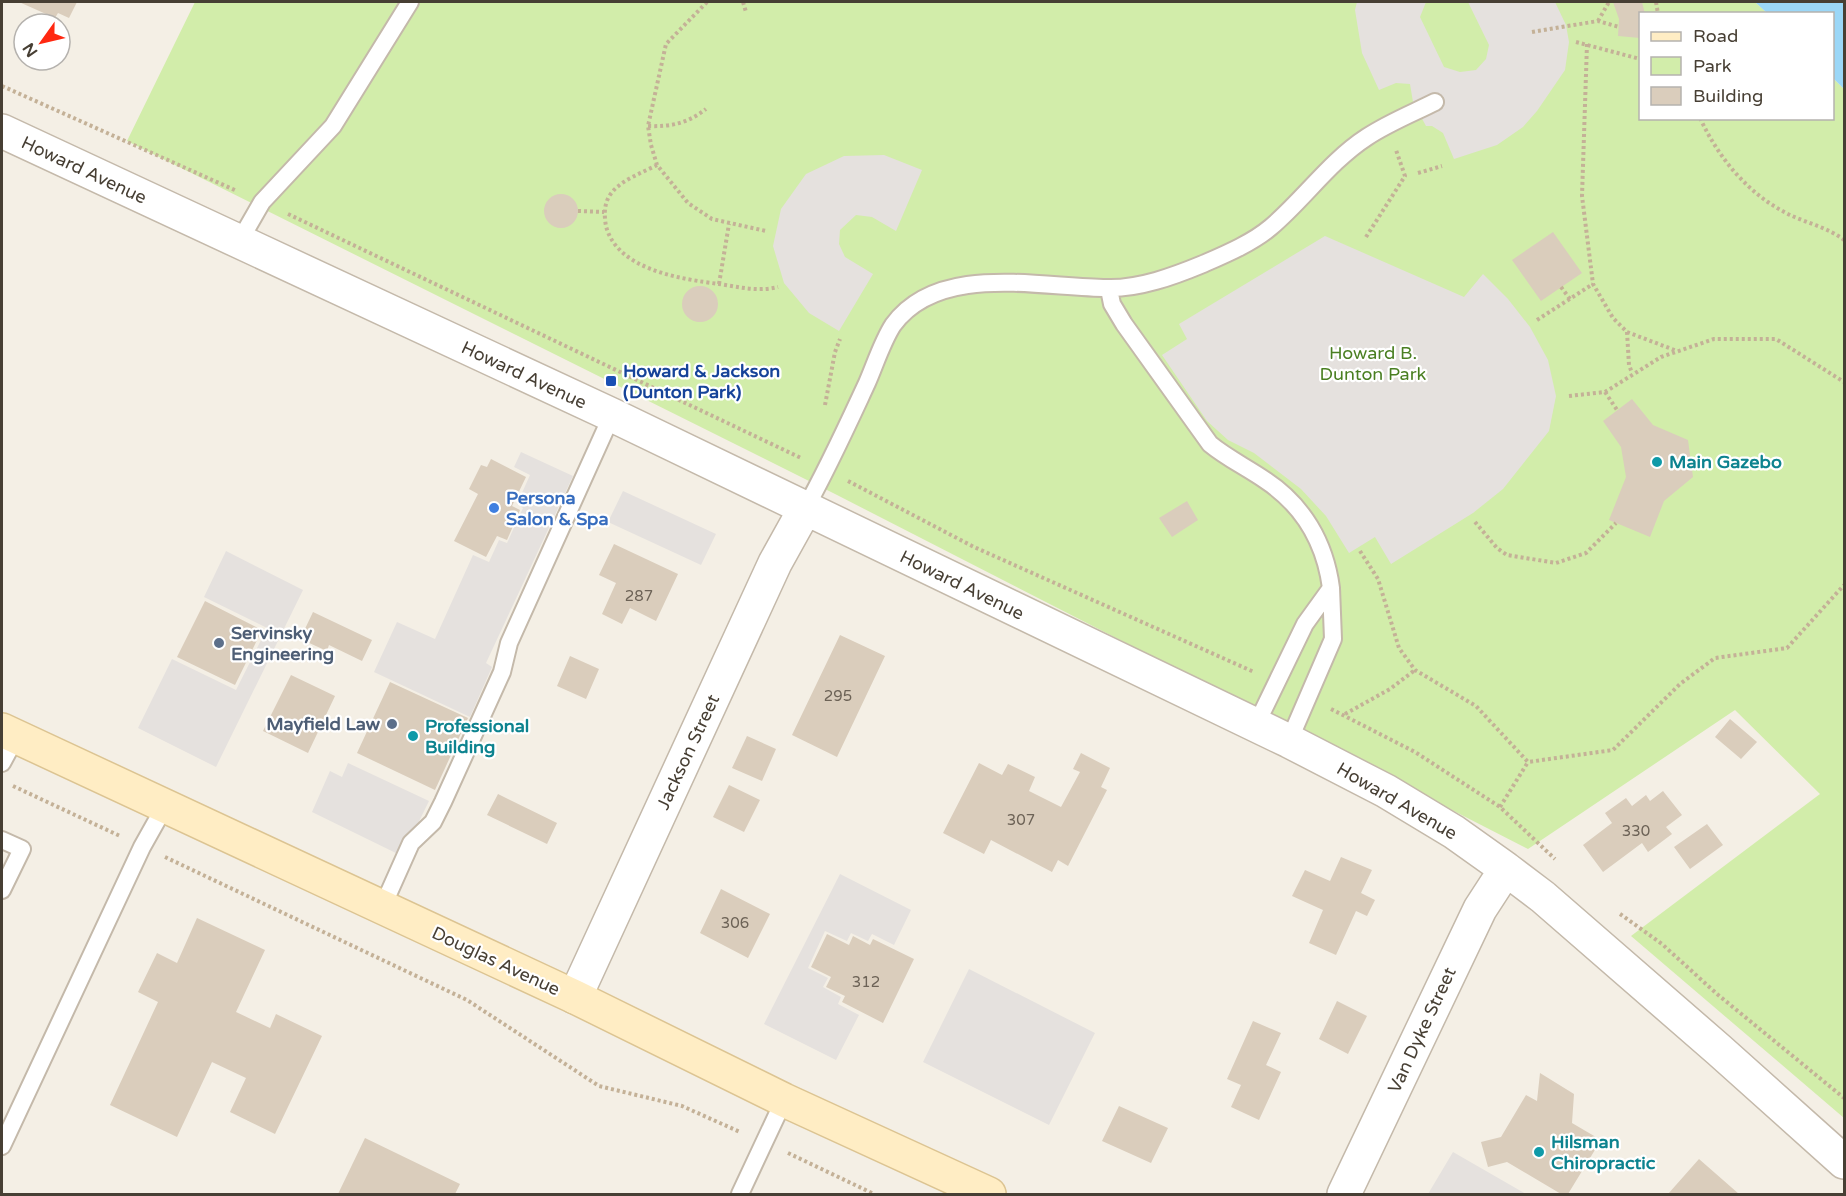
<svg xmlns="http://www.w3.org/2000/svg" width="1846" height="1196" font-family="'Varela Round',sans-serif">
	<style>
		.green { fill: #d2edaa }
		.parking { fill: #e5e1de }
		.water { fill: #9bd7f7 }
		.building { fill: #dacdbc }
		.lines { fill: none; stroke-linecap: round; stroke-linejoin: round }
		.lane-casing { stroke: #c4b9aa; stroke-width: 20 }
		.street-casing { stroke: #c4b9aa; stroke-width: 36 }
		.secondary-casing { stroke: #dcc492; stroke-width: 36 }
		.path { stroke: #c4b197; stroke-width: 4; stroke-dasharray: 3 3; stroke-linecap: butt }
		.lane { stroke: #fff; stroke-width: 16 }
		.street { stroke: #fff; stroke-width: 33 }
		.secondary { stroke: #ffedc4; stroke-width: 33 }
		.transit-dot { fill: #1a4fb4; stroke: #fff; stroke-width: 2 }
		.culture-dot { fill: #0f9aa8; stroke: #fff; stroke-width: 2 }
		.shop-dot { fill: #3f7fe0; stroke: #fff; stroke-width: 2 }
		.service-dot { fill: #5c6f8a; stroke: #fff; stroke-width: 2 }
		.labels { text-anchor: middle; stroke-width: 4.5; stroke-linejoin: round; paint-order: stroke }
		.number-label { font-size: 15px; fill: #6c6256 }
		.street-label { font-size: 18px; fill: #473f34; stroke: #fff }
		.park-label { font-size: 18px; fill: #4a7f22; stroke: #fff }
		.transit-label { font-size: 18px; font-weight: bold; fill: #164399; stroke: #fff; text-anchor: start }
		.culture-label { font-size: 18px; font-weight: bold; fill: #0d838f; stroke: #fff; text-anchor: start }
		.shop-label { font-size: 18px; font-weight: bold; fill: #366cbe; stroke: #fff; text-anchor: start }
		.service-label { font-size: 18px; font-weight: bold; fill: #4e5e75; stroke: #fff; text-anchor: start }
	</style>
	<rect width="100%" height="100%" fill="#f4efe5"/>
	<path class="green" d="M 195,2 L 1755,2 L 1767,13 L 1640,14 L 1640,118 L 1832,118 L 1833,78 L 1844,89 L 1844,1118 L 1631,936 L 1820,794 L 1735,710 L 1528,849 L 837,495 L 127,141 Z"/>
	<path class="parking" d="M 1357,2 L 1426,2 L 1420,17 L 1444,67 L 1460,72 L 1476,70 L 1486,59 L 1489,45 L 1468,2 L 1555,2 L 1566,25 L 1569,42 L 1565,70 L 1537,111 L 1523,127 L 1497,145 L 1454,159 L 1443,133 L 1432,126 L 1426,126 L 1413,102 L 1410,84 L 1396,83 L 1379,90 L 1362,53 L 1355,10 Z
		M 884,155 L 922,170 L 896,231 L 872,217 L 856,215 L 840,230 L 839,244 L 845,257 L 873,274 L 839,331 L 809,313 L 784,283 L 773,246 L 781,209 L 806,174 L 844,156 Z
		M 1325,236 L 1464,297 L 1483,274 L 1508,299 L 1530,327 L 1548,360 L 1556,396 L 1549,431 L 1503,489 L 1473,513 L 1391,564 L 1375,537 L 1349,553 L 1326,516 L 1301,489 L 1254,453 L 1228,440 L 1207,421 L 1162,355 L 1187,339 L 1179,324 Z
		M 521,452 L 573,476 L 486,663 L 492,667 L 470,717 L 374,672 L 397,622 L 435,639 L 473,555 L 489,562 L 499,540 L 507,543 L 523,508 L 517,504 L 530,475 L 514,467 Z
		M 623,491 L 716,534 L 701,565 L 608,522 Z
		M 226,551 L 303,590 L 216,767 L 138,728 L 172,659 L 236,690 L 267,628 L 204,597 Z
		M 348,763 L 429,801 L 402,856 L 312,812 L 330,771 L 342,777 Z
		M 840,874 L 911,910 L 894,945 L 872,934 L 868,941 L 851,933 L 847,941 L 825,931 L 808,968 L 828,978 L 823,987 L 841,997 L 838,1004 L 859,1015 L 836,1060 L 764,1024 Z
		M 969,969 L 1095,1033 L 1049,1125 L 923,1062 Z
		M 1453,1152 L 1526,1194 L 1428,1194 Z"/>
	<path class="water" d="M 1755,2 L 1844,2 L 1844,89 L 1833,78 L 1832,14 L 1767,13 Z"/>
	<path class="building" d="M 19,2 L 77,2 L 69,18 L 58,13 L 55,18 Z
		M 1613,2 L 1642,2 L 1645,14 L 1640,14 L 1640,38 L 1618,36 L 1619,19 Z
		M544 211a17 17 0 1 1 34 0a17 17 0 1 1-34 0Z
		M 1553,232 L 1582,273 L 1541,301 L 1512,260 Z
		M682 304a18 18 0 1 1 36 0a18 18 0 1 1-36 0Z
		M 1632,399 L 1653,425 L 1688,440 L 1693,477 L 1664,501 L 1650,537 L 1609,520 L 1626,477 L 1621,447 L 1603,421 Z
		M 491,459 L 526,477 L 512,506 L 520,510 L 507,540 L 497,536 L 486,557 L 454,541 L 478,494 L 469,489 L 481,465 L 487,467 Z
		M 1187,501 L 1198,520 L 1172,537 L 1159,518 Z
		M 614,544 L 678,574 L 656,621 L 630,608 L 622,624 L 602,614 L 616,583 L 599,575 Z
		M 205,601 L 262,630 L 235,685 L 177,657 Z
		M 313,612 L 372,640 L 362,661 L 329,645 L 327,651 L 307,642 L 310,636 L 303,633 Z
		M 840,635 L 885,656 L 837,757 L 792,735 Z
		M 570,656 L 599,669 L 586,699 L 557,686 Z
		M 291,675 L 335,696 L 308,753 L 263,731 Z
		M 390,682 L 468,718 L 435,790 L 357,753 Z
		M 1730,719 L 1757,742 L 1741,759 L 1715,737 Z
		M 747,736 L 776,749 L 762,781 L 732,768 Z
		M 1081,753 L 1110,768 L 1101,787 L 1107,790 L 1068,866 L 1058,860 L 1052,872 L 991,840 L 984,854 L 943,833 L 979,763 L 1002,775 L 1008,764 L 1035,777 L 1029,791 L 1061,807 L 1080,772 L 1073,769 Z
		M 729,785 L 760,800 L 744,832 L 713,817 Z
		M 1663,791 L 1682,815 L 1666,827 L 1672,834 L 1648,852 L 1642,843 L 1603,872 L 1583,845 L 1612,823 L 1605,813 L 1626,798 L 1632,806 L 1646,795 L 1650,801 Z
		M 498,794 L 557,823 L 547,844 L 487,815 Z
		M 1707,824 L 1723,845 L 1690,869 L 1674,847 Z
		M 1341,857 L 1372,870 L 1361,893 L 1375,900 L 1367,916 L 1356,911 L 1336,955 L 1309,943 L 1323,910 L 1292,896 L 1305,870 L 1330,881 Z
		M 721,889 L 770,914 L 748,958 L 700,933 Z
		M 197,918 L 265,950 L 236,1012 L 270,1028 L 276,1014 L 322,1036 L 275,1134 L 230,1112 L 246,1078 L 212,1062 L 177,1137 L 110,1105 L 158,1002 L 138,992 L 157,953 L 177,963 Z
		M 827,934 L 849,945 L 853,936 L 870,945 L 873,939 L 914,959 L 883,1023 L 842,1002 L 845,996 L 826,987 L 831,977 L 811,967 Z
		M 1337,1001 L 1367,1016 L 1348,1054 L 1319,1039 Z
		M 1253,1021 L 1281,1033 L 1266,1065 L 1281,1072 L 1259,1120 L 1231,1107 L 1241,1085 L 1227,1079 Z
		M 1540,1073 L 1574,1094 L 1572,1123 L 1601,1140 L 1568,1194 L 1561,1194 L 1507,1162 L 1488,1167 L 1481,1142 L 1501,1137 L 1526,1095 L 1537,1101 Z
		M 1119,1106 L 1168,1128 L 1151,1163 L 1102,1141 Z
		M 365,1138 L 460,1184 L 455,1194 L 338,1194 Z
		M 1699,1159 L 1739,1194 L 1668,1194 Z"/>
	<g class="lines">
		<g class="lane-casing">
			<path id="lane" d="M 239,242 L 262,202 L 333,126 L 410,2
				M 1109,289 L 1112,304 L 1124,324 L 1210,444 C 1227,458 1246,467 1265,480 C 1303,505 1325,543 1331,588
				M 805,509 C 828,468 847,426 867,383 C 875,365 882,342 893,325 C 939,262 1041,288 1107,288 C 1139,289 1174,276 1203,264 C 1226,254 1252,243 1271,227 C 1304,199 1330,161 1367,137 C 1388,123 1413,113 1435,102
				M 1256,725 L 1305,624 L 1331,588 L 1333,639 L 1289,741
				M 2,763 L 16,737
				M 2,840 L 22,849 L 2,890
				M 382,908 L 411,843 L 433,822 L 443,802 L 502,672 L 509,643 L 612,415
				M 2,1146 L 142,847 L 165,806
				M 740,1194 L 784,1100"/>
		</g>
		<g class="street-casing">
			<path id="street" d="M 2,131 L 612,415 L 1289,741 L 1386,791 L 1454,832 L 1506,869 L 1543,897 L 1719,1050 L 1844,1162
				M 575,997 L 775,563 L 805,509
				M 1344,1194 L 1480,909 L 1506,869"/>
		</g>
		<g class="secondary-casing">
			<path id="secondary" d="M 2,730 L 575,997 L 784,1100 L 989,1194"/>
		</g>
		<path class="path" d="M 707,2 L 666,44 L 648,126 L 651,145 L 657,165 L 688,203 L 712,219 L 766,231
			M 743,2 L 746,12
			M 1656,2 L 1658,14
			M 1598,21 L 1609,2
			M 1532,32 L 1598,21 L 1619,27
			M 1576,42 L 1640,59
			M 1587,44 L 1582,196 L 1593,284 L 1613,318 L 1627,332 L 1677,351
			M 2,86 L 237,191
			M 1700,118 C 1719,159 1749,195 1790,215 C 1807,223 1829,228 1844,240
			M 648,126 C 671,127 688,123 706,109
			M 657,165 C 642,173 620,180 610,195 C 604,204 604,215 606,226 C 617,270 681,279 719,284 C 739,287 758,292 778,287
			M 1418,173 L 1442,166
			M 578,211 L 604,212
			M 288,214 L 801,458
			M 1366,237 L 1405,176 L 1396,150
			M 719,284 L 729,224
			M 1561,287 L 1570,299
			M 1537,320 L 1593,284
			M 1627,332 L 1629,365 L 1632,373
			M 1605,392 L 1617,410
			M 1569,396 L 1605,392 L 1661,357 L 1714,339 L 1776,339 L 1844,382
			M 825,405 L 835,352 L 840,339
			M 848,481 L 974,547 L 1254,672
			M 1475,522 L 1497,548 L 1507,555 L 1556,563 L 1586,553 L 1616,523
			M 1360,551 L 1378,579 L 1399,648 L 1415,670 L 1476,706 L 1528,762 L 1613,750 L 1680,684 L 1715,658 L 1787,648 L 1844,585
			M 1331,709 L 1415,752 L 1500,807 L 1555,859
			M 1345,714 L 1390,689 L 1415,670
			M 13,786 L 120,836
			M 1500,807 L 1528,762
			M 165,857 L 467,1000 L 599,1086 L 682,1106 L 740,1132
			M 1620,914 L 1662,944 L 1717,994 L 1844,1098
			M 788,1153 L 874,1194"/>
		<use href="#lane" class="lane"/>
		<use href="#street" class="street"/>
		<use href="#secondary" class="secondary"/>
	</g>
	<rect class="transit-dot" x="605" y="375" width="12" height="12" rx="3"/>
	<g class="culture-dot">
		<circle cx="1657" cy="462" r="6"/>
		<circle cx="413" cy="736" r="6"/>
		<circle cx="1539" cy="1152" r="6"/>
	</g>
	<circle class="shop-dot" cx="494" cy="508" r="6"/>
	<g class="service-dot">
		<circle cx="219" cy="643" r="6"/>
		<circle cx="392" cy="724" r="6"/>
	</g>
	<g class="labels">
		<g class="number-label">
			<text x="639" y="601">287</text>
			<text x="838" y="701">295</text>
			<text x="1021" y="825">307</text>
			<text x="1636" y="836">330</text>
			<text x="735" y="928">306</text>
			<text x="866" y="987">312</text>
		</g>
		<g class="street-label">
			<text transform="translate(84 170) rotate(25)" y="6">Howard Avenue</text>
			<text transform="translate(524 375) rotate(25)" y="6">Howard Avenue</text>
			<text transform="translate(962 585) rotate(26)" y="6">Howard Avenue</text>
			<text transform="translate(688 752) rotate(-65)" y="6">Jackson Street</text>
			<text transform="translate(1397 801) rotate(30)" y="6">Howard Avenue</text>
			<text transform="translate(496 961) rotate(25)" y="6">Douglas Avenue</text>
			<text transform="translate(1422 1030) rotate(-65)" y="6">Van Dyke Street</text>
		</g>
		<g class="park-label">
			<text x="1373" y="359">Howard B.<tspan x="1373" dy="21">Dunton Park</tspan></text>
		</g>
		<g class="transit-label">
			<text x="623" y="377">Howard &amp; Jackson<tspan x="623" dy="21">(Dunton Park)</tspan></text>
		</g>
		<g class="culture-label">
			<text x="1669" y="468">Main Gazebo</text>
			<text x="425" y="732">Professional<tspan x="425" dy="21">Building</tspan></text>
			<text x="1551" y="1148">Hilsman<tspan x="1551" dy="21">Chiropractic</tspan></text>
		</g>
		<g class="shop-label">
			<text x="506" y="504">Persona<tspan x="506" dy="21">Salon &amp; Spa</tspan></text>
		</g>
		<g class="service-label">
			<text x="231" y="639">Servinsky<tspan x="231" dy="21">Engineering</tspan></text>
			<text x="380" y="730" text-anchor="end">Mayfield Law</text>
		</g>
	</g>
	<rect width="1846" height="1196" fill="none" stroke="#473f34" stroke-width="6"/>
	<rect x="1639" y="12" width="195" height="108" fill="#ffffff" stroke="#b5b2ae" stroke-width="1.5"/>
	<rect x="1651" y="32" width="30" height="9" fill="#ffedc4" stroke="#b5b2ae" stroke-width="1.5"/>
	<text x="1693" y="42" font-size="18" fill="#473f34">Road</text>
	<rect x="1651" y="57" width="30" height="18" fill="#d2edaa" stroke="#b5b2ae" stroke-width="1.5"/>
	<text x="1693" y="72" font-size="18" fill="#473f34">Park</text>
	<rect x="1651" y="87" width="30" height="18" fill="#dacdbc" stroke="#b5b2ae" stroke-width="1.5"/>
	<text x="1693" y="102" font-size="18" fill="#473f34">Building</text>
	<g transform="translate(42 42) rotate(236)"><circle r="28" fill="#ffffff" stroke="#b5b2ae" stroke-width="1.5"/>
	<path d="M0-4.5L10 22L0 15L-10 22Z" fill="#ff2811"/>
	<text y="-9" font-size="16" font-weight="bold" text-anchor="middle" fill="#473f34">N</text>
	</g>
</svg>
